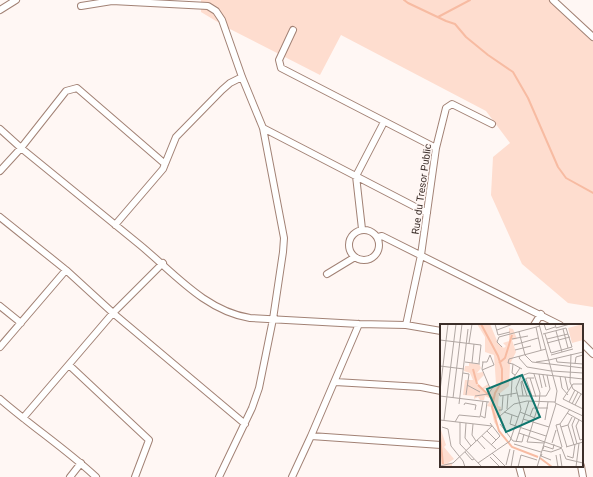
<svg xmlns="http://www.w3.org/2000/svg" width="593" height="477" font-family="Roboto,sans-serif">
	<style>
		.green { fill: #feddcf }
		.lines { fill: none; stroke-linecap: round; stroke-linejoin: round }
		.stream { stroke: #f7bba2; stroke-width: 2 }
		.street-casing { stroke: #a28275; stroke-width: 8 }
		.street { stroke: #fff; stroke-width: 6 }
		.labels { text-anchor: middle; stroke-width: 3; stroke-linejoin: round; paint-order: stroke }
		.street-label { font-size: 10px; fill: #3d2f2a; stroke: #fff7f4 }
		.inset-river { fill: none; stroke: #f7bba2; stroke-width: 2 }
		.inset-road { fill: none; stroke: #b1a7a3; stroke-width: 1 }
		.view { fill: #0f766e; fill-opacity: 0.15; stroke: #0f766e; stroke-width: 2 }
		.inset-edge { fill: none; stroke: #3d2f2a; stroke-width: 2 }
	</style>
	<rect width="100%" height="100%" fill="#fff7f4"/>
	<path class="green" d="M 201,0 L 554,0 L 593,39 L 593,307 L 568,303 L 522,264 L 491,195 L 493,157 L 510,143 L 486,111 L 341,35 L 320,75 L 226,27 L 201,12 Z"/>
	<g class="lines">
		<path class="stream" d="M 404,0 L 408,3 L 446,21 L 455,24 L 466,37 L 488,55 L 513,72 L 528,98 L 558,167 L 566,178 L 593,193
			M 438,17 L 470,0"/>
		<g class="street-casing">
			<path id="street" d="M 553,0 L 593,37
				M 81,6 L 112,1 L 208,6 L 216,11 L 222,20 L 242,77 L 263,128 L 284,238 L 283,252 L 273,319 L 259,388 L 252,408 L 219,477
				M 0,10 L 16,0
				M 293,30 L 279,60 L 281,68 L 436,148
				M 263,128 L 427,213
				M 0,129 L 21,148 C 60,180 100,212 140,245 C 173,272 205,311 250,318 L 359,324 L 406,325 L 441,331
				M 0,171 L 21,148 L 66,91 L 77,88 L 165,164
				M 0,217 L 66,270 L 113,313 L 245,424
				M 115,225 L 163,169 L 176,137 L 222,90 L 230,83 L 242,77
				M 362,229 L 356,176 L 384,122
				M349 245a15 15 0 1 1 30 0a15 15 0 1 1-30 0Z
				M 378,237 L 382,236 L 560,325
				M 327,274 L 355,257
				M 0,306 L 21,323
				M 406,325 L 421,255 L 436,148 L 446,108 L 452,104 L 492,124
				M 534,325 L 541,314
				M 582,343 L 593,354
				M 0,347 L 66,270
				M 69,365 L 149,440 L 135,477
				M 335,382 L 421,387 L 441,391
				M 0,399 C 31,426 66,449 96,477
				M 23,418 L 113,313 L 163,263
				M 311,436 L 441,445
				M 519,466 L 522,477
				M 581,466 L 583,477
				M 70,477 L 81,463
				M 292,477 L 311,436 L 359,324"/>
		</g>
		<use href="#street" class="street"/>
	</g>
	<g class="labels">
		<g class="street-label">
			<text transform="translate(421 189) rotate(-82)" y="4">Rue du Tresor Public</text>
		</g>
	</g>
	<g transform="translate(440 324)">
		<rect width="143" height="143" fill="#fff7f4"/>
		<path d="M 37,0 L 50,0 L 58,19 L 64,24 L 66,22 L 63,19 L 69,17 L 69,4 L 73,5 L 77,15 L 72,16 L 76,28 L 70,40 L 69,62 L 59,70 L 58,82 L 61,83 L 60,93 L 56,95 L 57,103 L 54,98 L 51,83 L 47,82 L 51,75 L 45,72 L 44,76 L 40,76 L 38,73 L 34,75 L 34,72 L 23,71 L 25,56 L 33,56 L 30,49 L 24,47 L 25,42 L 29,42 L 29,39 L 39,40 L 41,44 L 37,49 L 43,48 L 44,51 L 37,58 L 42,64 L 48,60 L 49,63 L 44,65 L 45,69 L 56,60 L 54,31 L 45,28 L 45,13 ZM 143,0 L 143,16 L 132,19 L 128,4 ZM 0,103 L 6,121 L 4,123 L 14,135 L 8,139 L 12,139 L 12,143 L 0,143 Z" fill="#feddcf"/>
		<path class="inset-river" d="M 41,0 L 58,32 L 62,45 L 62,57 L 55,69 L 52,83 L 59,107 L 72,123 L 98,133M 59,39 L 65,34 L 72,11M 33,45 L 37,60M 38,61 L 53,75M 0,113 L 3,140M 100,134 L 112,143"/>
		<path class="inset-road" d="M 55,0 L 58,11 L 70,8M 99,0 L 117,67 L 115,79 L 143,92M 104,0 L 106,6 L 115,3M 115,0 L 116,4 L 130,0M 96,3 L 101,26M 123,5 L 128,24M 57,6 L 73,0M 116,7 L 122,28M 79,8 L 85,31 L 92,38 L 110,40M 103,10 L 126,4 L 132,23 L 111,29 L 105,10M 59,13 L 100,2M 59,13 L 57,18 L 62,23M 72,15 L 88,12M 107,15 L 128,10M 0,16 L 41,21 L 39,39M 29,19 L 32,0M 107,19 L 130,13M 74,21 L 98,14M 75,26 L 91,22M 131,30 L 130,58 L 133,65 L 143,71M 111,31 L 133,25M 80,32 L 79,34 L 87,43 L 111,47M 116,34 L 117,38 L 143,40M 109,36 L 143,28M 25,38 L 40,40M 42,38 L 47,38 L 50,31M 43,38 L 42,45 L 50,64M 96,38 L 109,36M 32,39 L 34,20M 73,40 L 68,39 L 69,35 L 106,25M 110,40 L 143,44M 135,40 L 136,33 L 143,31M 0,42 L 24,45M 42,46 L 54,41 L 50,31M 112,47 L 143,49M 23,49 L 29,50 L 26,71M 94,50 L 100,69 L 99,79 L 87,118 L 104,119M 99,50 L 102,64M 75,51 L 72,49 L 73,40 L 82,45M 103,51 L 106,63M 120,52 L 122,64 L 128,71M 125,53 L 128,66M 90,54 L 96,73M 86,55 L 92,72M 82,57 L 87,72M 143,60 L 133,60 L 123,75 L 143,85M 27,61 L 40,68M 0,67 L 8,0M 59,69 L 60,72 L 77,69M 0,72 L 49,78M 35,72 L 48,70 L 54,62M 78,72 L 106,72 L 110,65 L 107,51M 83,72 L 81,58 L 87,54 L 94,54M 71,73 L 72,56 L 80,44M 13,74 L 22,0M 129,78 L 135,66M 19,80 L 28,5M 132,80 L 138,68M 24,81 L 25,79 L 36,81 L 35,86M 135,81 L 141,70M 67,85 L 68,71M 59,86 L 62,86 L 63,72M 64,88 L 78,93M 80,88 L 95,94M 127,89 L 143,98M 72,91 L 70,100 L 106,112M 41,92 L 45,94 L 47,78M 90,92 L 93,84 L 108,84M 135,94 L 132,101 L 137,120M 83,95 L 109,103M 0,96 L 52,102M 4,96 L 16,0M 105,96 L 108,78M 139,96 L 136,102 L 140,116 L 143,115M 15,98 L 19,91 L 40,93 L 43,77M 20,98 L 20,120 L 42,143M 26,99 L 25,114 L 31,122M 50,99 L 60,112 L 51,121M 33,100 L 32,111 L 36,117M 60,100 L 73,117 L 82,118 L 84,110M 120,100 L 127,123M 128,101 L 134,121M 64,102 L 60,92 L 74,80 L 87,77 L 115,78M 2,103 L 8,105 L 11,122 L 23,137 L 25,143M 121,103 L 128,101 L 132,93M 47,107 L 56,116M 79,109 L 122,124M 42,112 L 56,125M 37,116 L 45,125M 76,118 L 89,77M 112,119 L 116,106M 74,120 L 101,128M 122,123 L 116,101 L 120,100 L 130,85M 126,123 L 143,118M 103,125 L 104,122 L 113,125 L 114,120M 122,125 L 126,135 L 143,139M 102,126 L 111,128 L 122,124M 25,128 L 32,136 L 34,135M 52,129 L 66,143M 102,130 L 101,132 L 111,136M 120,130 L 122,143M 116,131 L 118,143M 127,132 L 133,134 L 135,120M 50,133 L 59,142M 38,139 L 70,117 L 81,85 L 76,64 L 81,52 L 89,49 L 143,55M 66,141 L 70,125M 0,142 L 13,139 L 52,102M 71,143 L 74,126M 78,143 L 81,131 L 97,136M 97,143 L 116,80M 136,143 L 139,119"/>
		<path class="view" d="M 82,51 L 100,93 L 66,108 L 47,65 Z"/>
		<rect width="143" height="143" class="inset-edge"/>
	</g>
</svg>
